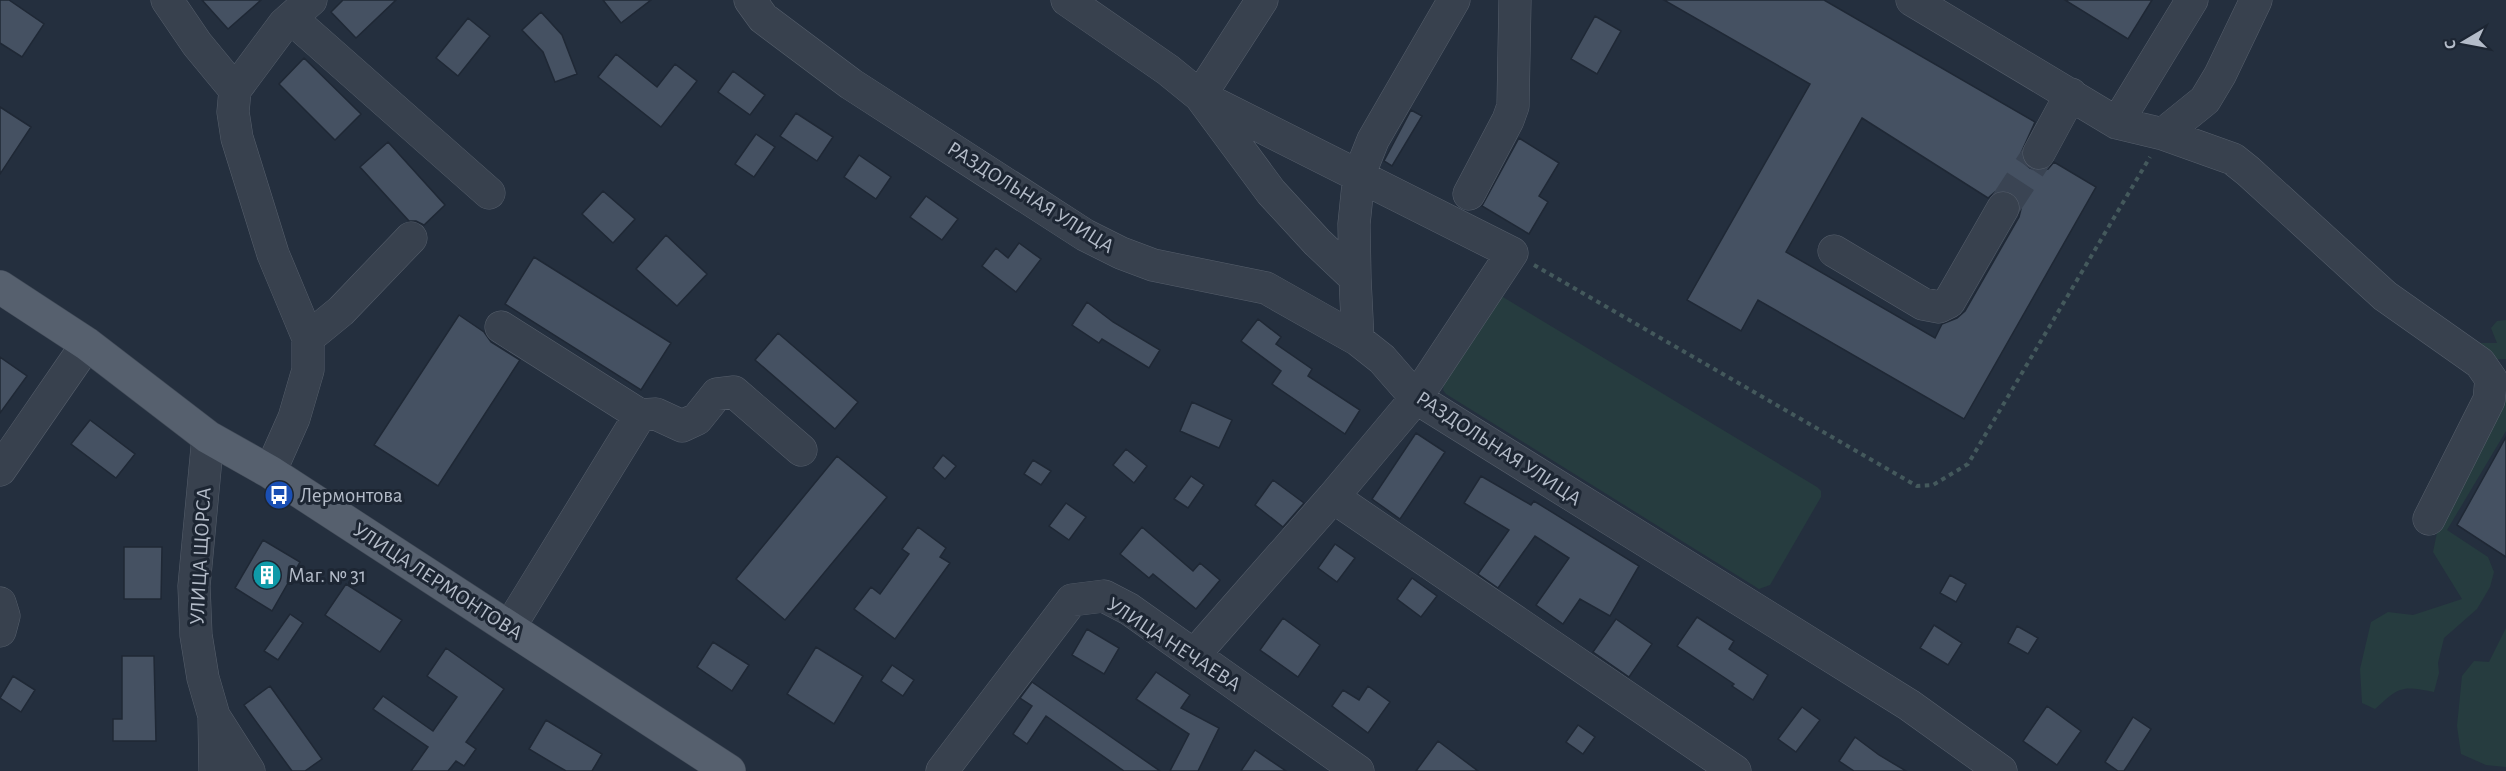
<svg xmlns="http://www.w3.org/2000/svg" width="2506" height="771" font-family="'Alegreya Sans',sans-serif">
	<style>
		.green { fill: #263c3f }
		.building { fill: #455162; stroke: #1f2835; stroke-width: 1.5; fill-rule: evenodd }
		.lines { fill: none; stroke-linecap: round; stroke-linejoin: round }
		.minor-tunnel { stroke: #3a4453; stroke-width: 32; stroke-dasharray: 32 16; stroke-linecap: butt }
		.minor-casing { stroke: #565f6c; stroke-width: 33 }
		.major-casing { stroke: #414a57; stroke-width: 34 }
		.path { stroke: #44595c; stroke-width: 4; stroke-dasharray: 4.5 4.5; stroke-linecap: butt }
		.minor { stroke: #38414e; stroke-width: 32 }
		.major { stroke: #56606e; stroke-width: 33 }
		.labels { text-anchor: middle; stroke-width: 6; stroke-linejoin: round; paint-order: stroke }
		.street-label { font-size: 21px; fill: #b4bcc9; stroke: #1d2633 }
		.poi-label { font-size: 21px; fill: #b4bcc9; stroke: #1d2633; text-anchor: start }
	</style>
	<rect width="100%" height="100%" fill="#242f3e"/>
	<path class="green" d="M 1497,297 L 1503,297 L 1817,487 L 1821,491 L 1821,497 L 1770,585 L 1759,589 L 1446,394 L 1443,390 L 1444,383 Z
		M 2506,320 L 2506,359 L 2482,360 L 2476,343 L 2497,343 L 2491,328 L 2497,321 Z
		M 2506,388 L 2506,431 L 2447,530 L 2488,557 L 2494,572 L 2490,587 L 2477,609 L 2444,638 L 2438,663 L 2439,673 L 2434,692 C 2401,685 2399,687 2375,709 L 2362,703 L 2360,669 L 2371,622 L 2388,612 L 2413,615 L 2462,599 L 2433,552 L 2440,518 L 2473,439 Z
		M 2506,628 L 2506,767 L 2486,765 L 2461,754 L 2457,726 L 2462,676 L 2474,661 L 2489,662 Z"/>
	<path class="building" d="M 0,0 L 9,0 L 44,24 L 22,57 L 0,43 Z
		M 202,0 L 261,0 L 228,29 Z
		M 343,0 L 396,0 L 356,38 L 331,12 Z
		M 603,0 L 651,0 L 621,23 Z
		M 1664,0 L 1824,0 L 2035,122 L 2021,153 L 2023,162 L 2030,168 L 2040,171 L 2048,169 L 2054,162 L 2096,187 L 1964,419 L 1758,300 L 1741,331 L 1687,300 L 1810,84 ZM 1862,118 L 1988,198 L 1995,192 L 2004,190 L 2012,193 L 2019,200 L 2021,209 L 2019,217 L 1965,311 L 1957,318 L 1942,324 L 1935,338 L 1786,252 Z
		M 2065,0 L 2152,0 L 2128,39 Z
		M 541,12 L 562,35 L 577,74 L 555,82 L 543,52 L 522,30 Z
		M 1595,16 L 1621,31 L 1597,74 L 1571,59 Z
		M 468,18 L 490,36 L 458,76 L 436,58 Z
		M 616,54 L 657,87 L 675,64 L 697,81 L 661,127 L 598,77 Z
		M 304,58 L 361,114 L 335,140 L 279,84 Z
		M 733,71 L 765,95 L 750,115 L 718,92 Z
		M 0,107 L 31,127 L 0,174 Z
		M 1411,110 L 1422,116 L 1392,166 L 1384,161 Z
		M 796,113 L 833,137 L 817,161 L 780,136 Z
		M 756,134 L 775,147 L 754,177 L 735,164 Z
		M 1519,138 L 1559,163 L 1539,196 L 1548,202 L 1529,234 L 1482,206 Z
		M 388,142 L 445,205 L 424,225 L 416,221 L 409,221 L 360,167 Z
		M 859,155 L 891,177 L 876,199 L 844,177 Z
		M 603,191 L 635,219 L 613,243 L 582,214 Z
		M 926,196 L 958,219 L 942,240 L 910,217 Z
		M 666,235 L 707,274 L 677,306 L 636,269 Z
		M 1019,243 L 1041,259 L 1016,292 L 982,266 L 996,248 L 1008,258 Z
		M 534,257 L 671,343 L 641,390 L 505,304 Z
		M 1087,302 L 1113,322 L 1160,350 L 1149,368 L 1102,339 L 1099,343 L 1072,325 Z
		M 459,315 L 484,332 L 491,342 L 520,360 L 438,486 L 374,445 Z
		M 1258,319 L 1281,337 L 1276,344 L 1312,369 L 1308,376 L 1360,410 L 1345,434 L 1272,384 L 1281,371 L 1241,341 Z
		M 778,333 L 858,402 L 835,429 L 755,360 Z
		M 0,357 L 27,376 L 0,413 Z
		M 1192,402 L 1232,420 L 1219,448 L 1180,431 Z
		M 90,420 L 135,454 L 116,478 L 71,444 Z
		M 1416,433 L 1445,452 L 1400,519 L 1372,499 Z
		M 2506,437 L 2506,557 L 2457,525 Z
		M 1126,449 L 1147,466 L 1134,483 L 1113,465 Z
		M 943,455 L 956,466 L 945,479 L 933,468 Z
		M 837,456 L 887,497 L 785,620 L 736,579 Z
		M 1033,460 L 1051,471 L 1041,485 L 1024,474 Z
		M 1191,476 L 1204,485 L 1188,508 L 1174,499 Z
		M 1481,476 L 1531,505 L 1534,501 L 1639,566 L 1610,616 L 1580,599 L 1563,624 L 1536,605 L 1569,558 L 1535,536 L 1498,588 L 1478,574 L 1509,530 L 1464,503 Z
		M 1273,480 L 1304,503 L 1283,527 L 1255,505 Z
		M 1066,503 L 1086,517 L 1069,540 L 1049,526 Z
		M 918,527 L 946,548 L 940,557 L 950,563 L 895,639 L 854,609 L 871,587 L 880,594 L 909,554 L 902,549 Z
		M 1142,527 L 1193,571 L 1200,563 L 1220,580 L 1196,609 L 1153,574 L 1149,578 L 1120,554 Z
		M 263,540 L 300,562 L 272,611 L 235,588 Z
		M 1335,544 L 1355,558 L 1337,582 L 1318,568 Z
		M 124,547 L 162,547 L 161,599 L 124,599 Z
		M 1950,575 L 1966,584 L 1956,602 L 1940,593 Z
		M 1412,578 L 1437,596 L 1421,617 L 1397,599 Z
		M 346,584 L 402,620 L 380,652 L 325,615 Z
		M 290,614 L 303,623 L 278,660 L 264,651 Z
		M 1697,617 L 1734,641 L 1729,649 L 1768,675 L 1753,700 L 1732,686 L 1734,684 L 1677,646 Z
		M 1283,618 L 1320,645 L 1298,677 L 1260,650 Z
		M 1616,619 L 1652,644 L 1629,677 L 1593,652 Z
		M 1934,625 L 1962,643 L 1948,665 L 1920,648 Z
		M 2017,626 L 2038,638 L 2028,654 L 2008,643 Z
		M 1087,629 L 1119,648 L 1104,674 L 1072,655 Z
		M 713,642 L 749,665 L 732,691 L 697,667 Z
		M 816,647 L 863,676 L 834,724 L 787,694 Z
		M 446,648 L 504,689 L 466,742 L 476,749 L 464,766 L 456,761 L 448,771 L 411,771 L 428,747 L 373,709 L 383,696 L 433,731 L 457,697 L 427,676 Z
		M 122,656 L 154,656 L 156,741 L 113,741 L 113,719 L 122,719 Z
		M 892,665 L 914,680 L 903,696 L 881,681 Z
		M 1156,672 L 1190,695 L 1181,708 L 1219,728 L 1198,771 L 1170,771 L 1189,734 L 1136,699 Z
		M 13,676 L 35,690 L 21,712 L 0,698 Z
		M 1032,682 L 1160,771 L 1124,771 L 1046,716 L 1027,744 L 1013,734 L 1032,706 L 1020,698 Z
		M 270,686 L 322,759 L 305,771 L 292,771 L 244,705 Z
		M 1368,686 L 1390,702 L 1368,733 L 1332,706 L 1343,690 L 1359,700 Z
		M 2047,706 L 2081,731 L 2057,765 L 2023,741 Z
		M 1802,707 L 1820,720 L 1796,752 L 1778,739 Z
		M 2133,717 L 2151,729 L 2124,771 L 2118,771 L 2105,762 Z
		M 546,720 L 602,754 L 592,771 L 566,771 L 529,749 Z
		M 1578,725 L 1595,737 L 1583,754 L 1566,742 Z
		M 1855,737 L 1879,755 L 1906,771 L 1854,771 L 1839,761 Z
		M 1438,741 L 1478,771 L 1416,771 Z
		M 1255,750 L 1286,771 L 1241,771 Z"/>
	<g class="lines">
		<path class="minor-tunnel" d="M 2003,208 L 2039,153"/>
		<g class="minor-casing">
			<path id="minor" d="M 167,0 L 197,44 L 235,90
				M 750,0 L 763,18 L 851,84 L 1085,235 L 1121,253 L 1153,265 L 1266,288 L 1358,340 L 1382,359 L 1416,398 L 1909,705 L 2001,771
				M 1067,0 L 1168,70 L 1200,96 L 1271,192 L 1317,242 L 1355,278 L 1358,340
				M 1912,0 L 2117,123 L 2163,134 L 2233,159 L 2248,171 L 2385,296 L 2480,363 L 2491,379 L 2489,400 L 2429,519
				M 291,18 L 489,193
				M 2117,123 L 2192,0
				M 2163,134 L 2205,100 L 2220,75 L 2256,0
				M 2039,153 L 2071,94
				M 1469,194 L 1508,120 L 1513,106 L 1515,0
				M 1834,251 L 1923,304 L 1939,307 L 1949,302 L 2003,208
				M 1355,278 L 1354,224 L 1359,175 L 1373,140 L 1454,0
				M 501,327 L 640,415
				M 308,338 L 341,311 L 411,238
				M 208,437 L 194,586 L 196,635 L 203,678 L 214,716 L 249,771
				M 0,470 L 87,344
				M 270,472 L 294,418 L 308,370 L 308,338 L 273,254 L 237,138 L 233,112 L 235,90 L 284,24 L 311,0
				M 1333,497 L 1735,771
				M 0,603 L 4,616 L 0,631
				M 509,628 L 640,415 L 656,414 L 682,426 L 697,419 L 717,394 L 734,392 L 801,450
				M 1194,655 L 1333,497 L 1416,398 L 1512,253 L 1200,96 L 1262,0
				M 214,716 L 215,771
				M 942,771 L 1072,600 L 1104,596 L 1129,609 L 1358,771"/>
		</g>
		<g class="major-casing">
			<path id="major" d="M 0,287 L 87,344 L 208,437 L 270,472 L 729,771"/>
		</g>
		<path class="path" d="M 1534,265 L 1917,486 L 1933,485 L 1968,464 L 2150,157"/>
		<use href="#minor" class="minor"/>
		<use href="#major" class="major"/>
	</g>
	<defs>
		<g id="bus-disc" transform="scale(1.5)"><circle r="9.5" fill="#1a4fb4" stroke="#1d2633"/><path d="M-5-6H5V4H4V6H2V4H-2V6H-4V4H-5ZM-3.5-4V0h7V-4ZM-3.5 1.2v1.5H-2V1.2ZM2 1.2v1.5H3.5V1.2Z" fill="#fff"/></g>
		<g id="building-disc" transform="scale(1.5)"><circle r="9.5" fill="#0f9aa8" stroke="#1d2633"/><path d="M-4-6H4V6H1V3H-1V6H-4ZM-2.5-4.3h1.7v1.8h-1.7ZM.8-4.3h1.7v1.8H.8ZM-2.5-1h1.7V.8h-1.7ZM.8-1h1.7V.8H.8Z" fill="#fff"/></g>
	</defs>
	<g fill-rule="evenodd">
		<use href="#bus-disc" x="279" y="495"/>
		<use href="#building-disc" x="267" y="575"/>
	</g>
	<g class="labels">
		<g class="street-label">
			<text transform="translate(1031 197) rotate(32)" y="7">РАЗДОЛЬНАЯ УЛИЦА</text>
			<text transform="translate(1499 448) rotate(33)" y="7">РАЗДОЛЬНАЯ УЛИЦА</text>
			<text transform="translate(200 556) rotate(-87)" y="7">УЛИЦА ЩОРСА</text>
			<text transform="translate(438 581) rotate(33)" y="7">УЛИЦА ЛЕРМОНТОВА</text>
			<text transform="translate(1174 644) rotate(33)" y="7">УЛИЦА НЕЧАЕВА</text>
		</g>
		<g class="poi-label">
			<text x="300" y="502">Лермонтова</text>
			<text x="288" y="582">Маг. № 31</text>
		</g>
	</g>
	<g transform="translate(2464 42) rotate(260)" stroke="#1d2633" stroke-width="4.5" paint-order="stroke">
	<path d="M0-4.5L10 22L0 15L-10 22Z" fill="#b4bcc9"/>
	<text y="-9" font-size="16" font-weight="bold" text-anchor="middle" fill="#b4bcc9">С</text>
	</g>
</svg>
